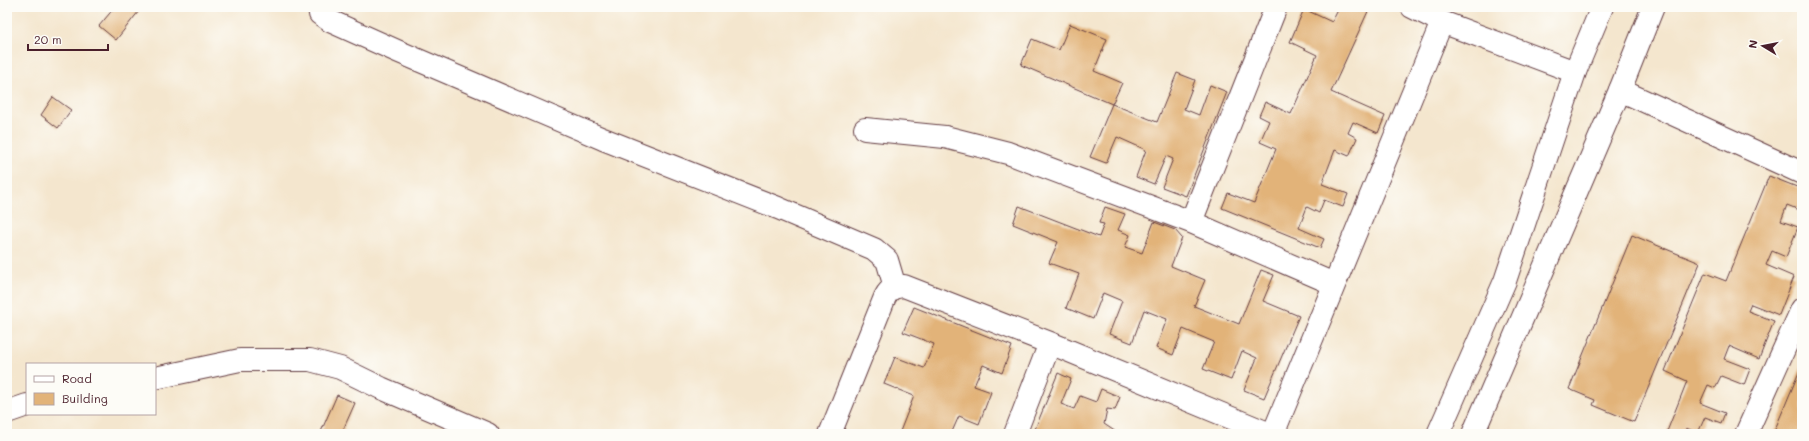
<svg xmlns="http://www.w3.org/2000/svg" width="1809" height="441" font-family="Mali,sans-serif">
	<style>
		.building { fill: #e2b379 }
		.lines { fill: none; stroke-linecap: round; stroke-linejoin: round }
		.street-casing { stroke: #643d43; stroke-width: 24 }
		.secondary-casing { stroke: #643d43; stroke-width: 24 }
		.street { stroke: #fff; stroke-width: 22 }
		.secondary { stroke: #fff; stroke-width: 22 }
	</style>
	<rect width="100%" height="100%" fill="#fdfcf7"/>
	<filter id="ink" filterUnits="userSpaceOnUse"><feTurbulence type="fractalNoise" baseFrequency=".025" numOctaves="2"/><feDisplacementMap in="SourceGraphic" scale="8" xChannelSelector="R" yChannelSelector="G"/><feConvolveMatrix kernelMatrix="1 2 1 2 8 2 1 2 1" color-interpolation-filters="sRGB"/></filter>
	<filter id="wash" filterUnits="userSpaceOnUse"><feTurbulence type="fractalNoise" baseFrequency=".012" numOctaves="4" result="noise"/><feDisplacementMap in="SourceGraphic" scale="16" xChannelSelector="R" yChannelSelector="G"/><feGaussianBlur stdDeviation="0.9" result="paint"/><feColorMatrix in="noise" values="0 0 0 0 0 0 0 0 0 0 0 0 0 0 0 0 0 1.4 0 .05"/><feComposite in="paint" operator="in"/></filter>
	<g filter="url(#wash)">
		<rect width="100%" height="100%" fill="#f4e6ce"/>
		<g id="blocks">
			<path class="building" d="M 115,7 L 134,7 L 139,11 L 116,40 L 99,26 Z
				M 1330,7 L 1370,7 L 1331,92 L 1385,116 L 1378,133 L 1353,122 L 1348,133 L 1357,138 L 1349,156 L 1335,150 L 1322,184 L 1348,194 L 1343,207 L 1324,200 L 1319,213 L 1307,207 L 1299,228 L 1324,239 L 1320,248 L 1222,208 L 1228,193 L 1254,203 L 1276,149 L 1260,142 L 1269,121 L 1259,116 L 1265,102 L 1291,114 L 1317,55 L 1290,42 L 1304,9 L 1332,22 L 1338,10 Z
				M 1070,24 L 1107,39 L 1094,71 L 1122,83 L 1112,104 L 1021,65 L 1032,39 L 1059,50 Z
				M 1177,73 L 1195,80 L 1184,109 L 1199,115 L 1210,85 L 1227,92 L 1186,196 L 1162,187 L 1173,159 L 1166,156 L 1154,184 L 1136,177 L 1146,150 L 1117,137 L 1106,163 L 1090,157 L 1112,104 L 1157,122 Z
				M 53,97 L 71,110 L 58,128 L 41,115 Z
				M 1769,176 L 1802,189 L 1802,211 L 1787,205 L 1781,221 L 1798,227 L 1786,257 L 1772,251 L 1766,265 L 1794,277 L 1779,315 L 1751,304 L 1748,311 L 1774,321 L 1759,359 L 1729,346 L 1724,359 L 1750,369 L 1744,385 L 1721,376 L 1715,388 L 1708,385 L 1700,403 L 1725,413 L 1721,423 L 1705,417 L 1698,433 L 1686,428 L 1683,434 L 1666,434 L 1687,381 L 1665,371 L 1705,273 L 1726,281 Z
				M 1019,206 L 1099,237 L 1104,224 L 1099,223 L 1105,207 L 1125,214 L 1118,230 L 1130,235 L 1125,247 L 1142,253 L 1154,222 L 1175,230 L 1182,238 L 1171,266 L 1205,280 L 1194,306 L 1239,324 L 1261,270 L 1274,275 L 1263,301 L 1299,316 L 1264,398 L 1244,390 L 1257,358 L 1242,351 L 1231,380 L 1203,369 L 1214,342 L 1183,329 L 1173,355 L 1156,348 L 1167,319 L 1144,310 L 1132,343 L 1109,334 L 1122,301 L 1103,293 L 1093,319 L 1066,308 L 1079,274 L 1049,263 L 1058,242 L 1013,224 Z
				M 1632,235 L 1700,263 L 1634,422 L 1593,405 L 1595,400 L 1569,389 Z
				M 914,307 L 1012,346 L 1002,373 L 983,365 L 974,386 L 991,392 L 979,424 L 959,416 L 951,434 L 899,434 L 914,396 L 884,384 L 895,357 L 924,368 L 934,344 L 903,332 Z
				M 1802,365 L 1802,434 L 1773,434 Z
				M 1058,373 L 1071,379 L 1061,404 L 1074,409 L 1080,396 L 1096,402 L 1101,389 L 1120,397 L 1115,410 L 1107,409 L 1104,424 L 1119,434 L 1033,434 Z
				M 337,395 L 355,403 L 343,430 L 351,434 L 320,434 Z"/>
		</g>
	</g>
	<g filter="url(#ink)">
		<use href="#blocks" fill-opacity="0" stroke="#643d43" stroke-width="1"/>
		<g class="lines">
			<g class="street-casing">
				<path id="street" d="M 319,7 L 320,14 L 330,21 L 397,51 L 603,139 L 778,208 L 874,249 L 887,260 L 895,287
					M 1412,7 L 1442,22 L 1575,72
					M 1620,90 L 1802,173
					M 865,129 L 945,137 L 1008,153 L 1191,222 L 1334,284
					M 1191,222 L 1276,7
					M 155,378 L 240,360 L 310,360 L 340,368 L 381,388 L 488,434
					M 7,412 L 27,405
					M 830,434 L 885,297 C 890,288 894,287 904,286 L 1050,343 L 1270,434
					M 1015,434 L 1050,343
					M 1273,434 L 1442,22
					M 1746,434 L 1802,309"/>
			</g>
			<g class="secondary-casing">
				<path id="secondary" d="M 1438,434 L 1505,281 L 1575,72 L 1602,7
					M 1473,434 L 1620,90 L 1653,7"/>
			</g>
			<use href="#street" class="street"/>
			<use href="#secondary" class="secondary"/>
		</g>
	</g>
	<rect width="1809" height="441" fill="none" stroke="#fdfcf7" stroke-width="24"/>
	<rect x="26" y="363" width="130" height="52" fill="#fdfcf7" stroke="#b5a4a5"/>
	<rect x="34" y="376" width="20" height="6" fill="#ffffff" stroke="#b5a4a5"/>
	<text x="62" y="383" font-size="12" fill="#4a1f2b">Road</text>
	<rect x="34" y="393" width="20" height="12" fill="#e2b379" stroke="#b5a4a5"/>
	<text x="62" y="403" font-size="12" fill="#4a1f2b">Building</text>
	<g transform="translate(1763 46) rotate(280)" stroke="#fdfcf7" stroke-width="3" paint-order="stroke">
	<path d="M0-3L7 15L0 10L-7 15Z" fill="#4a1f2b"/>
	<text y="-6" font-size="11" font-weight="bold" text-anchor="middle" fill="#4a1f2b">N</text>
	</g>
	<path d="M28 44v6h80v-6" fill="none" stroke="#4a1f2b" stroke-width="2"/>
	<text x="34" y="44" font-size="12" fill="#4a1f2b" stroke="#fdfcf7" stroke-width="3" paint-order="stroke">20 m</text>
</svg>
